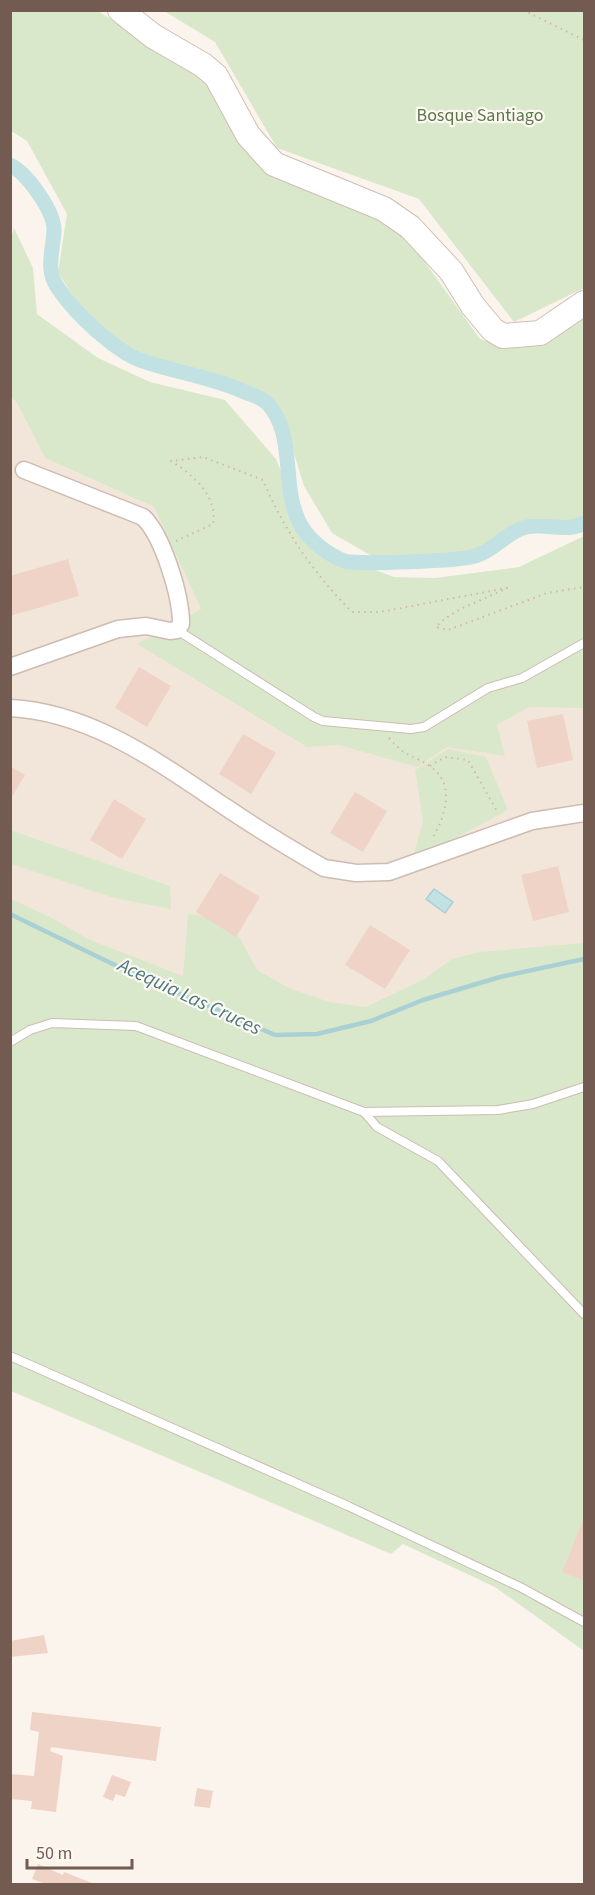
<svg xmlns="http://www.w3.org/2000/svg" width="595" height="1895" font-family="'Source Sans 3',sans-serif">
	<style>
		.residential { fill: #f2e6db }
		.green { fill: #d9e8cb }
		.water { fill: #c2e1e3; stroke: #a9d0d4; stroke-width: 1.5 }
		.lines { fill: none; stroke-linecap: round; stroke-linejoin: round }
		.stream { stroke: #a9d0d4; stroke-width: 4.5 }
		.canal { stroke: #c2e1e3; stroke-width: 15 }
		.building { fill: #eed3c6 }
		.lane-casing { stroke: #cdbcb2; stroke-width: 10 }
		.street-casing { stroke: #cdbcb2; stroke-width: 19 }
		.secondary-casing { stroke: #d1beb3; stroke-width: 26 }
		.path { stroke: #d3b6a9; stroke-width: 2; stroke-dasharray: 1.5 4.5; stroke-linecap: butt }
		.lane { stroke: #fff; stroke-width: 8 }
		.street { stroke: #fff; stroke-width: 16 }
		.secondary { stroke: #fff; stroke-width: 24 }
		.labels { text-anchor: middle; stroke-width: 4.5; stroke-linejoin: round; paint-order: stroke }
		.park-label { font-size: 18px; fill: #5b784a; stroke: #fef8f2 }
		.water-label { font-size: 20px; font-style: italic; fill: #49797e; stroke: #fef8f2 }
	</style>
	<rect width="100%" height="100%" fill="#fbf4ec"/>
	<path class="residential" d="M 10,398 L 17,403 L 45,458 L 154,507 L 201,609 L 584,674 L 584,964 L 335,1037 L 11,923 Z"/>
	<path class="green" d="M 11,11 L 98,11 L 206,81 L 230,124 L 355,208 L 404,233 L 480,339 L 502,346 L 584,316 L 584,522 L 524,533 L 494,551 L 461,555 L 377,559 L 332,533 L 304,486 L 285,424 L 254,399 L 210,380 L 154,367 L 96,327 L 74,298 L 58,272 L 67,214 L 27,141 L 11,131 Z
		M 164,11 L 584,11 L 584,288 L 514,322 L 419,199 L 277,148 L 215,42 Z
		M 14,228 L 33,268 L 37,314 L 98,358 L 150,382 L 225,400 L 276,459 L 287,485 L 288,498 L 321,541 L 356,563 L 394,577 L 435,578 L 519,567 L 584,536 L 584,708 L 529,707 L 497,725 L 505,756 L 447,747 L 417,767 L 339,745 L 307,747 L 137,644 L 201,609 L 154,507 L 45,458 L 17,403 L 11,398 L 10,242 Z
		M 448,749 L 486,757 L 508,810 L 450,841 L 414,853 L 423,821 L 415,770 Z
		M 10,830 L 170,886 L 171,909 L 114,898 L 11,864 Z
		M 11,899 L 52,918 L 88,939 L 183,976 L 188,914 L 224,919 L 241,940 L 257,970 L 289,988 L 329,1002 L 366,1007 L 424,979 L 452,959 L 480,952 L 584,943 L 584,1651 L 495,1587 L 403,1544 L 391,1554 L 11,1391 Z"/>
	<path class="water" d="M 434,889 L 453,902 L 445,913 L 426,899 Z"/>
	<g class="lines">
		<path class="stream" d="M 10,914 L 125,970 L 275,1035 L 317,1034 L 371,1021 L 423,1000 L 500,977 L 584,959"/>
		<path class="canal" d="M 10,165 C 27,173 55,212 54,231 C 53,251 45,270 58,288 C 74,312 115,352 143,361 C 178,373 212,377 247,393 C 253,395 262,398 267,403 C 298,435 279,490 302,527 C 311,542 329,555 344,561 C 357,565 461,561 475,556 C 494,551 508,531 526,527 C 546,523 567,533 584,523"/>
	</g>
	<path class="building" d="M 68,559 L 79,596 L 10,616 L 10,576 Z
		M 139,667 L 171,686 L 147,727 L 115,708 Z
		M 563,714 L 573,760 L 537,768 L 527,721 Z
		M 243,734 L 276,753 L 251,794 L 219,774 Z
		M 10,766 L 25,775 L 10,800 Z
		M 355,792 L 387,811 L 363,852 L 330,833 Z
		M 114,799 L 146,819 L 122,859 L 90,840 Z
		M 558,866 L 569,912 L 533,921 L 521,875 Z
		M 220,873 L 260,897 L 236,937 L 196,912 Z
		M 370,925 L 410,950 L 385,989 L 345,965 Z
		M 584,1518 L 585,1518 L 585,1581 L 562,1572 Z
		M 44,1635 L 48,1653 L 10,1657 L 10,1641 Z
		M 32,1712 L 161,1727 L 156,1761 L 51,1747 L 50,1751 L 63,1756 L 56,1812 L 31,1809 L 32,1801 L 10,1799 L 10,1774 L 34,1776 L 39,1732 L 30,1730 Z
		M 112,1775 L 131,1782 L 125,1797 L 116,1794 L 113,1801 L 103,1797 Z
		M 197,1788 L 213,1791 L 210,1808 L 194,1806 Z
		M 38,1864 L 63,1875 L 64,1872 L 95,1884 L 45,1884 L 32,1879 Z"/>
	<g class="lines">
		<g class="lane-casing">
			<path id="lane" d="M 177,630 L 314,717 L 323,721 L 411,729 L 424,727 L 488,688 L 522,678 L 584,643
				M 10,1042 L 30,1030 L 52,1023 L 136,1026 L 364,1112 L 498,1110 L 533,1104 L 584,1087
				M 364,1112 L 377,1127 L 438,1161 L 584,1314
				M 10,1356 L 348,1506 L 522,1588 L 584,1622"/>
		</g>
		<g class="street-casing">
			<path id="street" d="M 10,667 L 118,629 L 146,626 L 170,631 L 177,630 L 181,624 C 181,596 163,536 143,517 L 24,470
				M 10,708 C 92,712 161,764 227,808 C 258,829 291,849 324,868 L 356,873 L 389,872 L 532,821 L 584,813"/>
		</g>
		<g class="secondary-casing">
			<path id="secondary" d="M 120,10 L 153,36 L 203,65 L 216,76 L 248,135 L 274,164 L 384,209 L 410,227 L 451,271 L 473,306 L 493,330 L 503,336 L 540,333 L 584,303"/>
		</g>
		<path class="path" d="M 523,10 L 584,40
			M 176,541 L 213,524 C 218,496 193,475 171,461 L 203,457 L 263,480 C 284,530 313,573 352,612 L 380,612 L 507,588 C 486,599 450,610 436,627 L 448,630 L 547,593 L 584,587
			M 389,738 C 407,759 413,754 431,767 C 456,785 445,817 432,839
			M 430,766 L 445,757 L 468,760 L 498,813"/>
		<use href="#lane" class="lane"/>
		<use href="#street" class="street"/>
		<use href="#secondary" class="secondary"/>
	</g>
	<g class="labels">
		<g class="park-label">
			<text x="480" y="121">Bosque Santiago</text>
		</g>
		<g class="water-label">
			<text transform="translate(190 996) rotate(25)" y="7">Acequia Las Cruces</text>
		</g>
	</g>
	<rect width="595" height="1895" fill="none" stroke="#745b51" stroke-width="24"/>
	<path d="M27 1859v9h105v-9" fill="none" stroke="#745b51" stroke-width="3"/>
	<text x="36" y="1859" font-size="18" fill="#745b51" stroke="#fef8f2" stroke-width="4.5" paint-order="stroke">50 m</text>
</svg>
